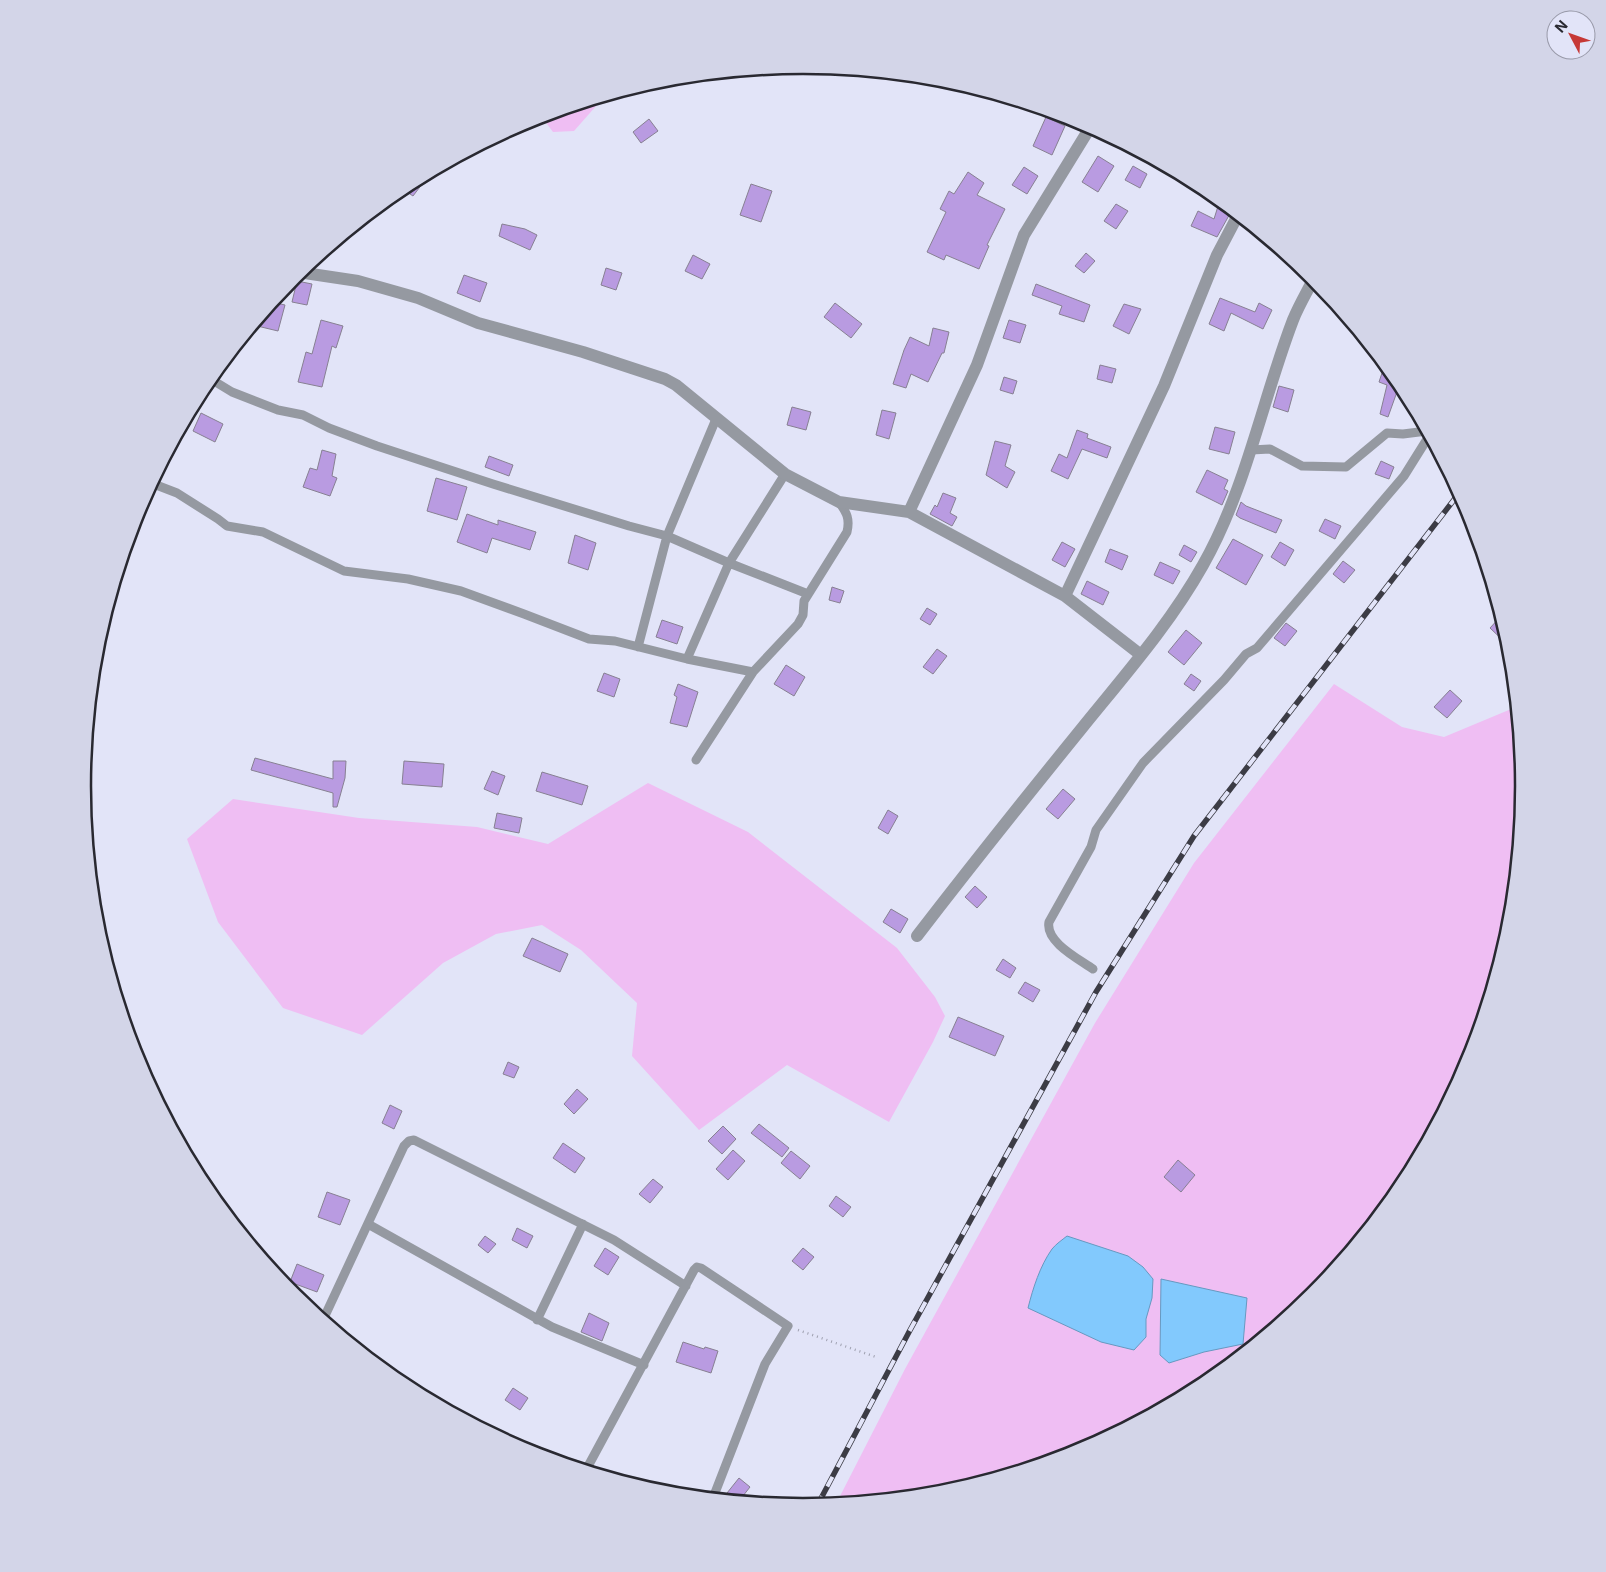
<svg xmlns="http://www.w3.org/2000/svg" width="1606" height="1572" font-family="Inter,sans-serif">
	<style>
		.green { fill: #efbef3 }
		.water { fill: #82c9fd; stroke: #6799c0 }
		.building { fill: #b99be1; stroke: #878092 }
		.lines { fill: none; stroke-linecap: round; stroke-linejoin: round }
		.path { stroke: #9fa0b0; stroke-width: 2.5; stroke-dasharray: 1 4; stroke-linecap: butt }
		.lane { stroke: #9599a1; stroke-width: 9 }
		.street { stroke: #9599a1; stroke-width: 12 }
		.rail-casing { stroke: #3c3c45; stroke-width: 5.5 }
		.rail { stroke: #e2e4f8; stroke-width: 4; stroke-dasharray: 11; stroke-linecap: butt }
		.rim { fill: none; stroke: #292931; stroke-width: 2.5 }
	</style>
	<rect width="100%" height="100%" fill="#e2e4f8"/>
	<path class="green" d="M 604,97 L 574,131 L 553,132 L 541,116 Z
		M 1334,684 L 1402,727 L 1444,737 L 1516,707 L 1524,786 L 1510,927 L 1469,1062 L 1402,1187 L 1313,1296 L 1203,1386 L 1079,1452 L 943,1493 L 836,1504 L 905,1369 L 1095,1023 L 1194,863 Z
		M 648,783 L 748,832 L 897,948 L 935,997 L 945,1016 L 933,1042 L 889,1122 L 787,1065 L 699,1130 L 632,1056 L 637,1003 L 581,950 L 542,925 L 496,934 L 443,963 L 362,1035 L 283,1008 L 218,922 L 187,839 L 233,799 L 359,818 L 477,827 L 548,844 Z"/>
	<path class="water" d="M 1067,1236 L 1128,1256 L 1143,1267 L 1153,1279 L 1152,1298 L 1146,1319 L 1146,1337 L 1134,1350 L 1101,1342 L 1028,1308 C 1033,1288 1040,1266 1052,1249 C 1056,1244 1062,1240 1067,1236 Z
		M 1161,1279 L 1247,1298 L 1243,1344 L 1204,1352 L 1169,1363 L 1160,1355 Z"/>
	<path class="building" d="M 1046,117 L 1065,126 L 1052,155 L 1033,146 Z
		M 649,119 L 658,131 L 641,143 L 633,132 Z
		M 1098,156 L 1114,166 L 1098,192 L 1082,182 Z
		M 1133,166 L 1147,174 L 1140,188 L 1125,180 Z
		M 1024,167 L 1038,176 L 1027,194 L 1012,185 Z
		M 432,171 L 413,196 L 401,188 L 403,186 Z
		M 968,172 L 984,183 L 977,195 L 1005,209 L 987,245 L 989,246 L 979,269 L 946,255 L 944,260 L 927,252 L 946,212 L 940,209 L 949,191 L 954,194 Z
		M 751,184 L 772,191 L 761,222 L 740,215 Z
		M 1219,203 L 1228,207 L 1232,210 L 1217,237 L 1191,226 L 1198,211 L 1214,219 Z
		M 1116,204 L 1128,211 L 1116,229 L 1104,221 Z
		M 502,224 L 525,229 L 537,235 L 530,250 L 499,236 Z
		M 1086,253 L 1095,261 L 1084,273 L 1075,266 Z
		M 693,255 L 710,264 L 702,279 L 685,271 Z
		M 606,268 L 622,273 L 616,290 L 601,285 Z
		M 464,275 L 487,283 L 480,302 L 457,293 Z
		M 297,281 L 312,284 L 307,305 L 292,302 Z
		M 1036,284 L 1090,305 L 1084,322 L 1059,314 L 1062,306 L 1032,295 Z
		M 1220,298 L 1255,312 L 1259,303 L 1272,310 L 1263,329 L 1231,313 L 1224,331 L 1209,324 Z
		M 272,302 L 285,305 L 278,331 L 253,325 Z
		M 835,303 L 862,324 L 851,338 L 824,317 Z
		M 1124,304 L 1141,309 L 1129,334 L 1113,326 Z
		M 321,320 L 343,326 L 336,348 L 332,346 L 322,387 L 298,382 L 306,352 L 312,354 Z
		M 1009,320 L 1026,325 L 1020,343 L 1003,338 Z
		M 933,328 L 949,332 L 944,353 L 942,353 L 928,382 L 911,374 L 906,388 L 893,384 L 904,350 L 910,337 L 929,346 Z
		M 1385,364 L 1406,391 L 1398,389 L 1388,417 L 1380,414 L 1387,385 L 1379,382 Z
		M 1100,365 L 1116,369 L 1112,383 L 1097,379 Z
		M 1004,377 L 1017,381 L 1013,394 L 1000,390 Z
		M 1279,386 L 1294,390 L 1288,412 L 1273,407 Z
		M 792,407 L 811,412 L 806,430 L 787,425 Z
		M 882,410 L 896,413 L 889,439 L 876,435 Z
		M 201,413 L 223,424 L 215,442 L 193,431 Z
		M 1215,427 L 1235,432 L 1229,454 L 1209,449 Z
		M 1077,430 L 1088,434 L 1087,438 L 1111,447 L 1107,458 L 1082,449 L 1068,479 L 1051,471 L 1059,454 L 1067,458 Z
		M 995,441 L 1011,445 L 1005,466 L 1015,472 L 1007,488 L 986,475 Z
		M 322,450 L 336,454 L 332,476 L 337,478 L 330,496 L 303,487 L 310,468 L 317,470 Z
		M 489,456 L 513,465 L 509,476 L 485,467 Z
		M 1381,461 L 1394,467 L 1389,479 L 1375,474 Z
		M 1207,470 L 1228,480 L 1224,489 L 1228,491 L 1222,505 L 1196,492 Z
		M 436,478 L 467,487 L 457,520 L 427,511 Z
		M 943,493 L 956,498 L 950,513 L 957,517 L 952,526 L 930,514 L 935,505 L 937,507 Z
		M 1241,502 L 1246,506 L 1282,520 L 1276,533 L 1240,518 L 1236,515 Z
		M 467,514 L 498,525 L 498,520 L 536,532 L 530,550 L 492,538 L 487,553 L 457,542 Z
		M 1325,519 L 1341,526 L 1335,539 L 1319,531 Z
		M 575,535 L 596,543 L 588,570 L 568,563 Z
		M 1233,539 L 1263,555 L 1246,585 L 1216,568 Z
		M 1062,542 L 1075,549 L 1065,567 L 1052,560 Z
		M 1280,542 L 1294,550 L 1285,566 L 1271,557 Z
		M 1184,545 L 1197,552 L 1191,562 L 1179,555 Z
		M 1110,549 L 1128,556 L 1122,570 L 1105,562 Z
		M 1343,561 L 1355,570 L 1344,583 L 1333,574 Z
		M 1160,562 L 1180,571 L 1173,584 L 1154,575 Z
		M 1087,581 L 1109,592 L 1103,605 L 1081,594 Z
		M 832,587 L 844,591 L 840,603 L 829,600 Z
		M 927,608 L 937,614 L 930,625 L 920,619 Z
		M 1501,616 L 1510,646 L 1510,647 L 1490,628 Z
		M 662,620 L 683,627 L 677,644 L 656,637 Z
		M 1286,623 L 1297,631 L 1285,646 L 1274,638 Z
		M 1186,630 L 1202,643 L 1184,665 L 1168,652 Z
		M 937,649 L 947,656 L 933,674 L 923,667 Z
		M 786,665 L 805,677 L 794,696 L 774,684 Z
		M 604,673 L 620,679 L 614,697 L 597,691 Z
		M 1191,674 L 1201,681 L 1194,691 L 1184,684 Z
		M 678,684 L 698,692 L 687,727 L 670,723 L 677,697 L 674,695 Z
		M 1450,690 L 1462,701 L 1447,718 L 1434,707 Z
		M 255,758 L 333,779 L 333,761 L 346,761 L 345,778 L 337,807 L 333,807 L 333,793 L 251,770 Z
		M 404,761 L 444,764 L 442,787 L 402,784 Z
		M 492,771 L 505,776 L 498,795 L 484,789 Z
		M 542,772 L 588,786 L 582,805 L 536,791 Z
		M 1063,789 L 1075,799 L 1058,819 L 1046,809 Z
		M 888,810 L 898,816 L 888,834 L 878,828 Z
		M 497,813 L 522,818 L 519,833 L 494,828 Z
		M 975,886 L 987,897 L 977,908 L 965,897 Z
		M 891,909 L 908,919 L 900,933 L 883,922 Z
		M 532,938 L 568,954 L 560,972 L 523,956 Z
		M 1003,959 L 1016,968 L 1010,978 L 996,970 Z
		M 1025,982 L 1040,990 L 1033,1002 L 1018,993 Z
		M 958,1017 L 1004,1036 L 995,1056 L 949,1037 Z
		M 508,1062 L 519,1067 L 514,1078 L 503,1074 Z
		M 577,1089 L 588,1099 L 574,1114 L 564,1104 Z
		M 390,1105 L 402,1111 L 394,1129 L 382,1123 Z
		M 759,1124 L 789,1148 L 782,1157 L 751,1133 Z
		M 723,1126 L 736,1139 L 722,1154 L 708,1141 Z
		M 563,1143 L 585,1158 L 575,1173 L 553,1158 Z
		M 733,1150 L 745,1161 L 728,1180 L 716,1169 Z
		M 791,1151 L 810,1166 L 800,1179 L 781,1163 Z
		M 1178,1160 L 1195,1175 L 1181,1192 L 1164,1177 Z
		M 653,1179 L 663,1187 L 650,1203 L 639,1194 Z
		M 327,1192 L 350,1200 L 340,1225 L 318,1217 Z
		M 836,1196 L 851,1207 L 843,1217 L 829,1206 Z
		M 517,1228 L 533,1236 L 527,1248 L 512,1240 Z
		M 485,1236 L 496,1244 L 488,1253 L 478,1245 Z
		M 605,1248 L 619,1257 L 608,1275 L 594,1266 Z
		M 803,1248 L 814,1257 L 803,1270 L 792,1261 Z
		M 297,1264 L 324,1275 L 317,1292 L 290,1282 Z
		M 589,1313 L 609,1323 L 602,1341 L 581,1332 Z
		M 683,1342 L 704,1349 L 705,1347 L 718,1351 L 711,1373 L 676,1362 Z
		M 513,1388 L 528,1398 L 520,1410 L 505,1400 Z
		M 739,1478 L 750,1487 L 739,1501 L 735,1500 L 727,1493 Z"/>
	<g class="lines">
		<path class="path" d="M 798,1330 L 876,1357"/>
		<path class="lane" d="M 209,378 L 232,392 L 278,410 L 303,415 L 329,428 L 377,446 L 493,484 L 629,526 L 667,536 L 729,563 L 808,594
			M 1251,450 L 1270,449 L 1302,466 L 1346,467 L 1387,433 L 1403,434 L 1427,431
			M 151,483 L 177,493 L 218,519 L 227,526 L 263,532 L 344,571 L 408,579 L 461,591 L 524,614 L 589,639 L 615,641 L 687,659 L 753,672
			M 638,647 L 667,536 L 716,419
			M 687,659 L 729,563 L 785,474
			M 696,760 L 753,672 L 798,624 L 803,615 L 804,601 L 847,532 C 850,519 847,513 839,502
			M 1093,969 C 1079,959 1045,942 1049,922 L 1091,847 L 1096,830 L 1143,763 L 1224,680 L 1246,654 L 1257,648 L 1404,476 L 1429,436
			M 368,1224 L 552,1327 L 644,1365
			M 323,1320 L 404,1146 L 409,1141 L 414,1140 L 614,1240 L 686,1286
			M 537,1320 L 583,1224
			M 586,1470 L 694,1270 L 697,1267 L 701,1268 L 788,1326 L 765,1364 L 713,1498"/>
		<path class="street" d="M 298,272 L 358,281 L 418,298 L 478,323 L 583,352 L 665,379 L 676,385 L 785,474 L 839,502 L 909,512 L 1065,596 L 1141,655
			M 909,512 L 977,365 L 1024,235 L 1091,126
			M 1065,596 L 1164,386 L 1217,255 L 1238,215
			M 917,936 C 971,866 1026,797 1082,728 C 1124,676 1170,624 1203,565 C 1246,489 1262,401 1293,320 C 1299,305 1307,292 1314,278"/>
		<g class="rail-casing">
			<path id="rail" d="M 817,1506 L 909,1332 L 1096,992 L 1194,836 L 1460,492"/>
		</g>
		<use href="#rail" class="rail"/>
	</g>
	<path d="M0 0H1606V1572H0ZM91 786a712 712 0 1 1 1424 0a712 712 0 1 1-1424 0Z" fill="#d3d5e8" fill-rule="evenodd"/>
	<path class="rim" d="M91 786a712 712 0 1 1 1424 0a712 712 0 1 1-1424 0Z"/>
	<g transform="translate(1571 35) rotate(311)"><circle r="24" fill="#e2e4f8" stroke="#9899a8"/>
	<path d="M0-4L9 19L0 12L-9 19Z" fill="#c63836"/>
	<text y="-8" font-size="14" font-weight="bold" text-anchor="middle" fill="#292931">N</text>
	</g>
</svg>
